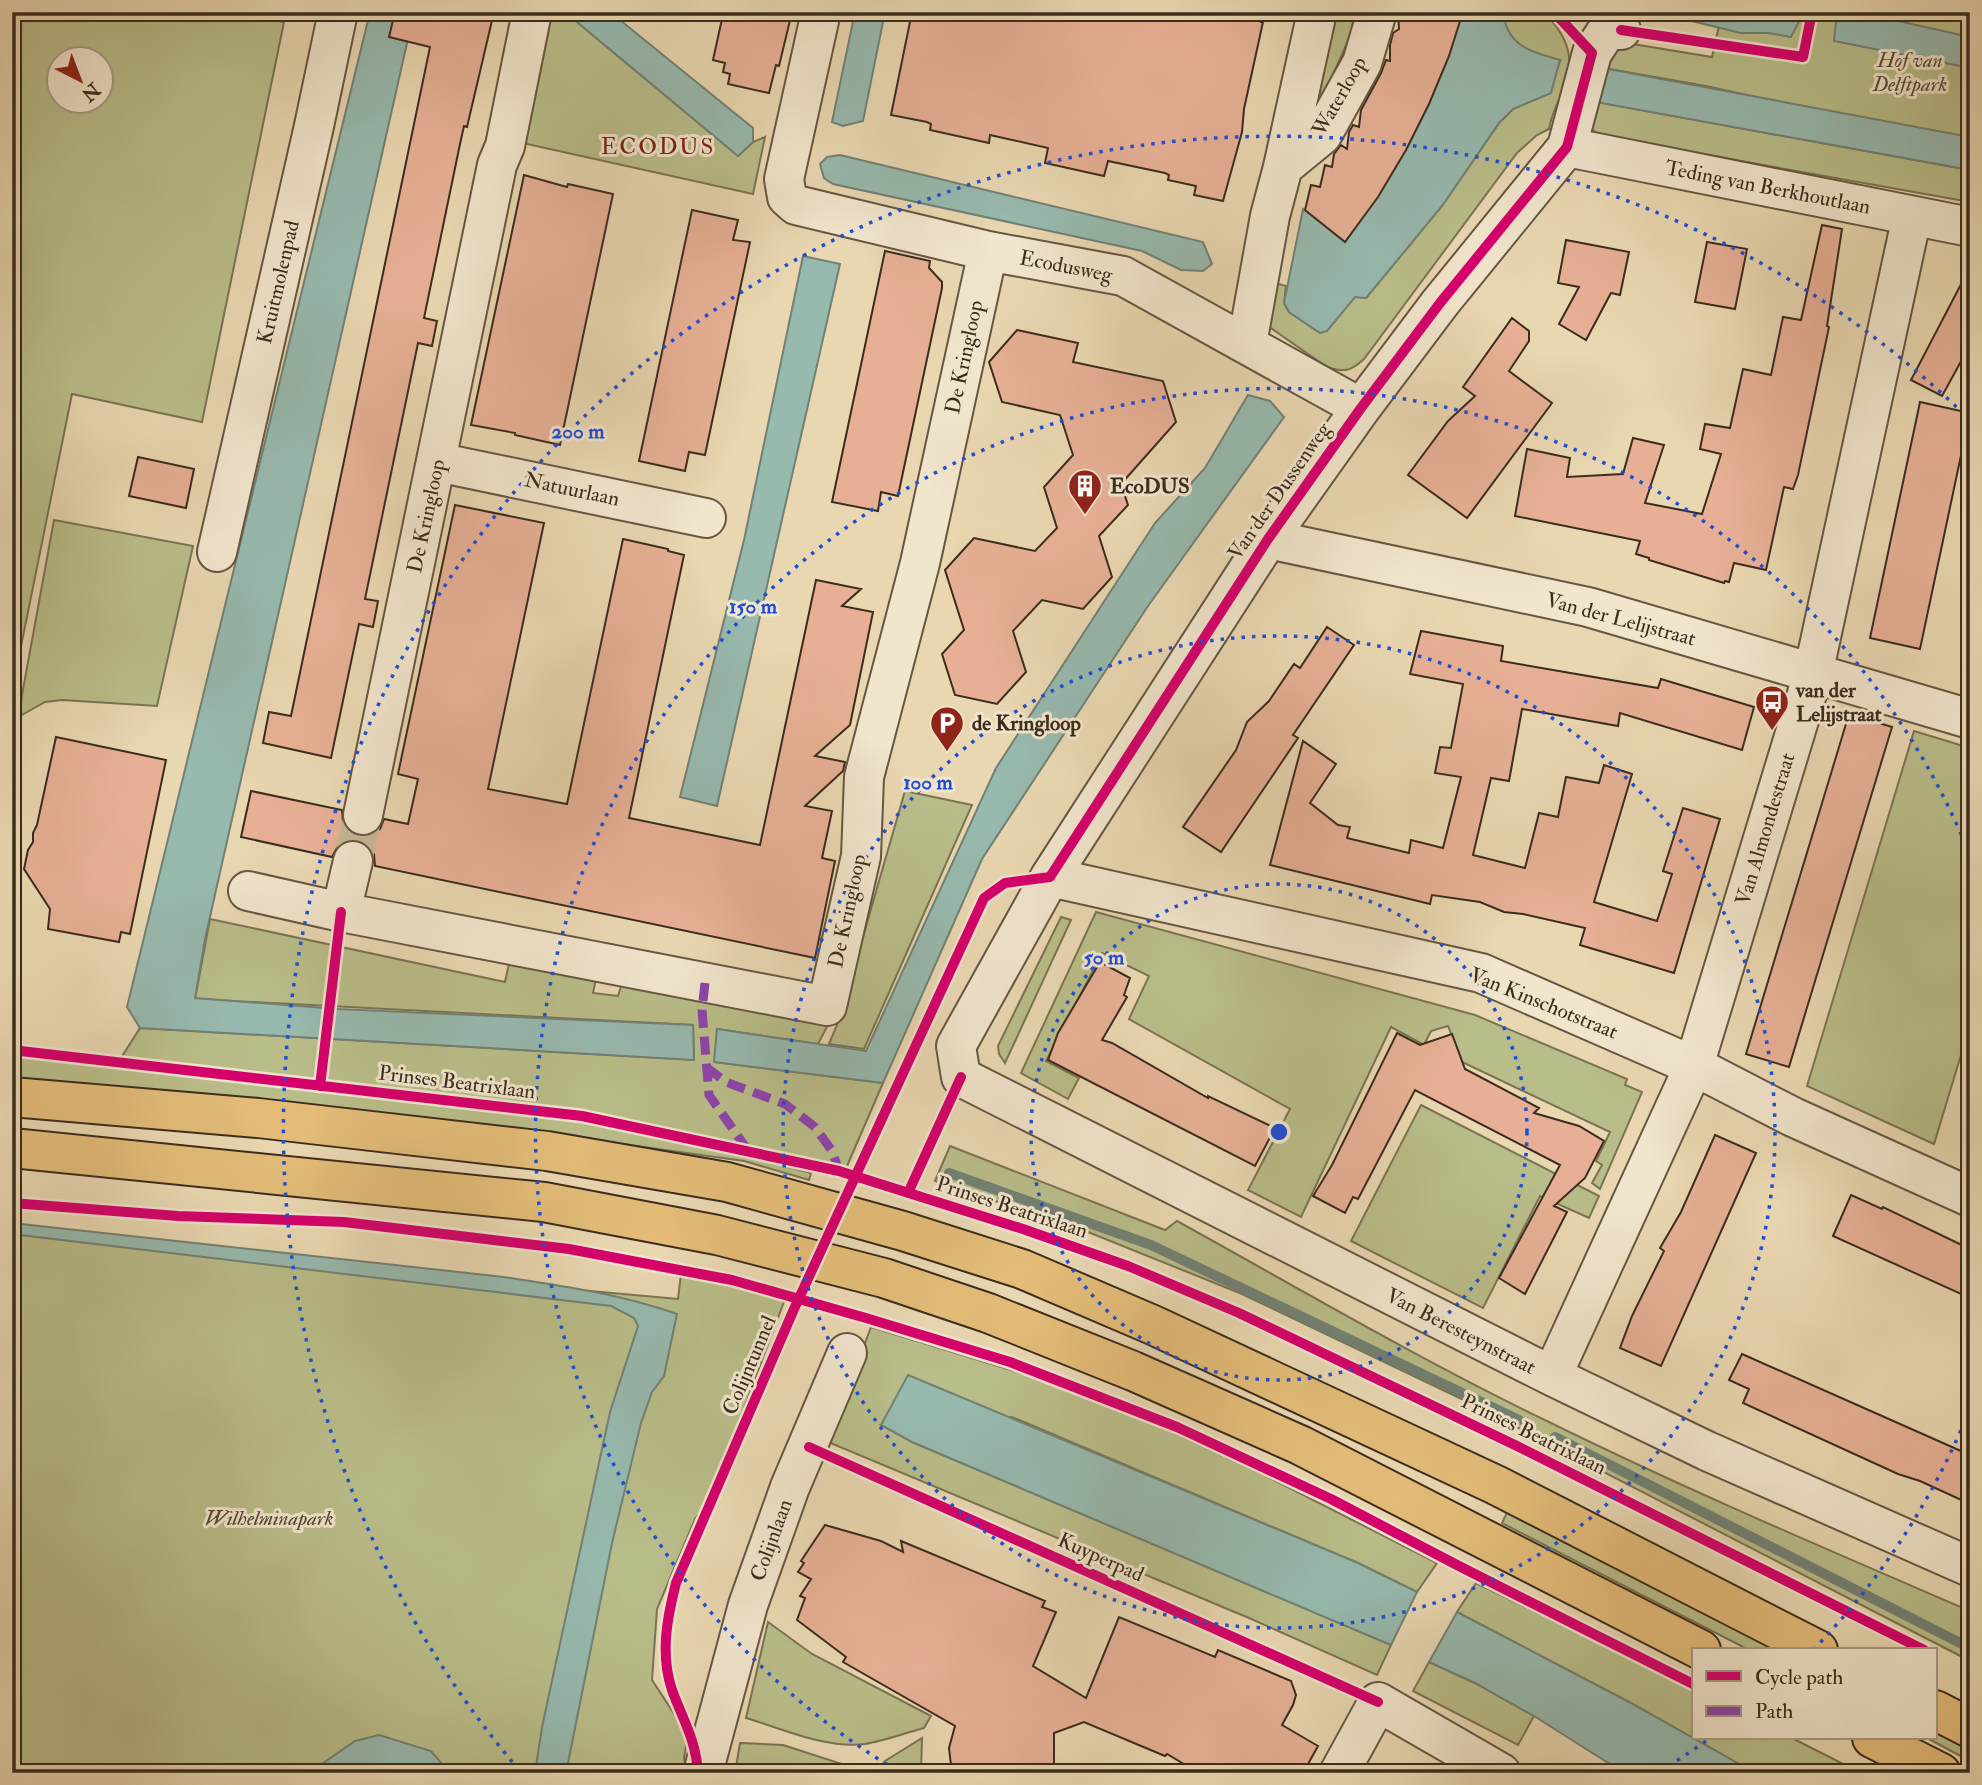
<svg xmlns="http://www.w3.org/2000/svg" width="1982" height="1785" font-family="'IM FELL Double Pica',serif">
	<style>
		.green { fill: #b9bd89; stroke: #7a7453; stroke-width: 2; fill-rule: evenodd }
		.water { fill: #97b9ae; stroke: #728174; stroke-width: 2 }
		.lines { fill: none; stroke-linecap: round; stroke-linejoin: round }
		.stream { stroke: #728174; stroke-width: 10 }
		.building { fill: #e7b096; stroke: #3b2c1d; stroke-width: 2 }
		.street-tunnel { stroke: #c6b593; stroke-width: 38; stroke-dasharray: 38 19; stroke-linecap: butt }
		.street-casing { stroke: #665742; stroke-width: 42 }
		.primary-casing { stroke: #3b2c1d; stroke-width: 42 }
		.street { stroke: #f1e5cc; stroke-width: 38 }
		.primary { stroke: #e4bc78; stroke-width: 38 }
		.quiet { stroke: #8e44ad; stroke-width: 9; stroke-dasharray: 18 9; stroke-linecap: butt }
		.cycleway-casing { stroke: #f1e5cc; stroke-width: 15 }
		.cycleway { stroke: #d6006c; stroke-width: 10 }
		.ring { fill: none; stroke: #1d4ed8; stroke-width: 3.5; stroke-dasharray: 3.5 7 }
		.labels { text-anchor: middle; stroke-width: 6; stroke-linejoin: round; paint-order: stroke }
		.park-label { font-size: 21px; font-style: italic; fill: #544933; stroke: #f1e5cc }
		.street-label { font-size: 21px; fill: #3b2c1d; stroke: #f1e5cc }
		.poi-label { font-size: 21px; font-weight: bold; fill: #3b2c1d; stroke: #f1e5cc; text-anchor: start }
		.neighbourhood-label { font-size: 23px; letter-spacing: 2px; fill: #7a1f14; stroke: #f1e5cc }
		.centre { fill: #1d4ed8; stroke: #f1e5cc; stroke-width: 3.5 }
		.ring-label { font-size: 21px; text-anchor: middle; font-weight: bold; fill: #1d4ed8; stroke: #f1e5cc; stroke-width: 6; stroke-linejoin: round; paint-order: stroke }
	</style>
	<rect width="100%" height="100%" fill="#e9d7b1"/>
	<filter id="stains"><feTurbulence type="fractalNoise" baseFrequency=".00286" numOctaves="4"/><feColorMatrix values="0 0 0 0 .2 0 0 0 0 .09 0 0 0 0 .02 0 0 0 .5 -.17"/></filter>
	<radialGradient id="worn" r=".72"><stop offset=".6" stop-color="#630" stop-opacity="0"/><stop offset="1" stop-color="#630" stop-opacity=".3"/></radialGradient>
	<path class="green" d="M 12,12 L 232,12 L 284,22 L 202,422 L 72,394 L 12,691 ZM 60,60 L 102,60 L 102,102 L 60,102 Z
		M 544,12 L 565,12 L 738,156 L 753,142 L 765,137 L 753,194 L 518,142 Z
		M 1332,12 L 1361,12 L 1321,101 L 1311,112 Z
		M 1503,12 L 1544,12 C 1568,37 1577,59 1562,93 C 1557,105 1551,115 1549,129 L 1537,135 L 1517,153 L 1364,359 C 1351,371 1344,373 1327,367 L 1265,324 L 1272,282 L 1286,286 L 1284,303 L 1289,312 L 1320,333 C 1337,328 1341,302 1355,297 C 1359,296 1363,298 1366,298 L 1442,206 L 1499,123 L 1513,109 L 1550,93 L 1560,60 C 1532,52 1507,47 1503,12 Z
		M 1722,12 L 1970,12 L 1970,144 L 1706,86 L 1603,68 L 1597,102 L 1970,170 L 1970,202 L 1601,136 L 1590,128 L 1594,64 L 1621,42 L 1712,57 Z
		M 54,520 L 193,546 L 157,706 L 62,700 L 45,702 L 20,716 L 22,695 Z
		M 1914,731 L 1970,748 L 1970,1025 L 1934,1144 L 1807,1086 Z
		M 905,791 L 972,805 L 864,1049 L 829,1044 L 839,1020 Z
		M 1096,912 L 1475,1015 L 1627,1079 L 1625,1085 L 1642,1092 L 1600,1189 L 1592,1183 L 1602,1165 L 1596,1161 L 1610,1132 L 1462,1062 L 1448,1026 L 1431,1031 L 1424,1045 L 1391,1027 L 1301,1217 L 1248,1190 L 1290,1109 L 1129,1019 L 1149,976 L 1102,953 L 1046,1061 L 1079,1078 L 1068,1099 L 1021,1073 Z
		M 1061,917 L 1071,920 L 1005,1063 L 999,1054 L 998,1046 Z
		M 210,919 L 505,982 L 510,959 L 596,979 L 593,993 L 618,996 L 621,986 L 717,999 L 830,1021 L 818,1044 L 717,1029 L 715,1062 L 883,1083 L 844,1173 L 582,1116 L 119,1061 L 140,1028 L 694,1060 L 693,1025 L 195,999 Z
		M 12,1055 L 583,1120 L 745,1155 L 811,1173 L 809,1180 L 744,1161 L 579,1138 L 326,1108 L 12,1077 Z
		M 1421,1105 L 1599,1196 L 1589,1218 L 1540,1196 L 1483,1308 L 1351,1241 Z
		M 950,1146 L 1165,1230 L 1177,1221 C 1300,1289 1422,1361 1549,1422 C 1687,1490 1829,1550 1970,1611 L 1970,1661 L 1470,1403 L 1242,1294 L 1088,1232 L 935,1181 Z
		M 12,1230 L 302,1265 L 678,1299 L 681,1274 L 785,1299 L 719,1475 L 701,1511 L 695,1519 L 657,1609 L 652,1680 L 688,1735 L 684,1758 L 687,1773 L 12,1773 Z
		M 871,1327 L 1040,1379 L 1134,1414 L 1266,1476 L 1437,1563 L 1417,1592 L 1358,1563 L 1012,1417 L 882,1425 L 912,1442 L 1391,1645 L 1377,1675 L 1249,1618 L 828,1442 Z
		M 1507,1512 L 1782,1650 L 1749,1650 L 1502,1523 Z
		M 1476,1583 L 1693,1689 L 1693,1738 L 1792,1738 L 1861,1773 L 1755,1773 L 1629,1702 L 1457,1612 Z
		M 768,1622 L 812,1654 L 931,1716 L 924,1728 C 905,1733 884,1741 865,1744 C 826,1749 783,1729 746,1718 Z
		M 1429,1662 L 1475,1683 L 1534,1716 L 1518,1745 L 1413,1691 Z
		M 1935,1727 L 1970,1744 L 1970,1761 L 1927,1738 L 1935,1738 Z
		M 922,1738 L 921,1773 L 876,1773 L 885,1761 Z
		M 740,1743 L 783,1745 L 842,1764 L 848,1773 L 735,1773 Z"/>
	<path class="water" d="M 370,12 L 414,12 L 205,939 L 195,998 L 338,1009 L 693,1025 L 694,1060 L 140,1028 L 127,1007 Z
		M 565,12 L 610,12 L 753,128 L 753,142 L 738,156 Z
		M 855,12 L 885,12 L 863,121 L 843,126 L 832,122 Z
		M 1457,12 L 1503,12 C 1507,47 1532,52 1560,60 L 1551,93 L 1513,109 L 1499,123 L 1442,206 L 1366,298 L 1355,297 L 1327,331 L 1320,333 L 1289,312 L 1284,303 L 1303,209 L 1343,236 Z
		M 1654,12 L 1801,12 L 1801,18 L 1791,37 L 1768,33 L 1741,33 Z
		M 1837,12 L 1858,12 L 1970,37 L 1970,68 L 1834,41 Z
		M 1603,68 L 1970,137 L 1970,170 L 1596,102 Z
		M 840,155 L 1203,242 L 1212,264 L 1203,271 L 1181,270 L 1142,251 L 833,184 L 824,178 L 820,164 L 827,157 Z
		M 803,256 L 840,264 L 717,806 L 680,797 L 744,540 Z
		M 1248,395 L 1270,401 L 1284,417 L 1148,606 L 982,859 L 883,1083 L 714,1062 L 717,1029 L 866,1051 L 996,768 L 1155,523 L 1205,468 Z
		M 12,1223 L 504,1277 C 563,1286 620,1294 677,1314 L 664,1376 L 652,1392 L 641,1423 L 612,1543 L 566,1773 L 535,1773 L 542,1727 L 610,1412 L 638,1326 L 634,1318 L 611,1306 L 12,1234 Z
		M 908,1375 L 1358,1563 L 1417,1592 L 1391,1645 L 912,1442 L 881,1425 Z
		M 1457,1612 L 1629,1702 L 1755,1773 L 1624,1773 L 1534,1716 L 1475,1683 L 1429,1662 Z
		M 379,1735 L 431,1751 L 450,1773 L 309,1773 L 355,1741 Z"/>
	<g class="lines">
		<path class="stream" d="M 949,1173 L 1151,1245 L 1519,1420
			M 1555,1437 L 1970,1648"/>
	</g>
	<path class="building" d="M 395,12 L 494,12 L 467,127 L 464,126 L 460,144 L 424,318 L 437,321 L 432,346 L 418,343 L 365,599 L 378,601 L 373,627 L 359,624 L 331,758 L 263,743 L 269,712 L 291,716 L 430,47 L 389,37 Z
		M 735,12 L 792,12 L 779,66 L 776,65 L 769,93 L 728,84 L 730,74 L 723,72 L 725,63 L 713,60 L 722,19 L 734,21 Z
		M 912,12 L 1263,12 L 1261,22 L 1263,22 L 1244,109 L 1242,132 L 1223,201 L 1194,195 L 1196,186 L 1168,180 L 1169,175 L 1165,173 L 1108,161 L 1104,176 L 1045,163 L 1048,148 L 990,135 L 989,143 L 930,130 L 931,124 L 927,122 L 891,115 Z
		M 1398,12 L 1460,12 L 1458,17 L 1461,18 L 1449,56 L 1429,104 L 1406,150 L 1378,197 L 1345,242 L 1305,210 L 1311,185 L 1320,187 L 1325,165 L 1332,167 L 1334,154 L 1341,145 L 1347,149 L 1349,132 L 1353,125 L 1359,127 L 1361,110 L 1381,73 L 1386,60 L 1390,61 L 1390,45 L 1393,33 L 1399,29 Z
		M 524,175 L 567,187 L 568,184 L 613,194 L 560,445 L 515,435 L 515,433 L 471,425 Z
		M 692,210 L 738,220 L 733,240 L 750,242 L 705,455 L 689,452 L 685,471 L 639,461 Z
		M 1822,225 L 1842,229 L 1827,326 L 1829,327 L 1798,475 L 1793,489 L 1784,487 L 1766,570 L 1734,563 L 1729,582 L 1725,581 L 1724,583 L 1649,560 L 1649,558 L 1636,554 L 1640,541 L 1515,516 L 1527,449 L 1570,458 L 1567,477 L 1623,474 L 1633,438 L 1664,445 L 1645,503 L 1702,514 L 1721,454 L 1700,449 L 1705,424 L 1730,428 L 1743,369 L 1771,375 L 1783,317 L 1801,320 Z
		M 1566,240 L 1629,252 L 1620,295 L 1611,293 L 1586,340 L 1559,324 L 1579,287 L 1558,283 Z
		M 1707,242 L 1747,249 L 1735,309 L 1695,302 Z
		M 885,251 L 930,261 L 929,268 L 942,282 L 942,288 L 898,496 L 881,492 L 878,511 L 832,502 Z
		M 1970,267 L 1970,345 L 1942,396 L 1911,380 Z
		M 1512,318 L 1529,331 L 1529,341 L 1509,371 L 1552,403 L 1467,518 L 1408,475 L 1448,421 L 1475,396 L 1463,387 Z
		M 1017,330 L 1078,343 L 1073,362 L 1163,381 L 1176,422 L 1121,484 L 1128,505 L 1099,536 L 1112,577 L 1083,609 L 1042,600 L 1013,631 L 1026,672 L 997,704 L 955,695 L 942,654 L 964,630 L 945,570 L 974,538 L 1035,551 L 1057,528 L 1044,487 L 1073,455 L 1060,415 L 1002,402 L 989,362 Z
		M 1920,402 L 1970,413 L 1920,649 L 1870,638 Z
		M 138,457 L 194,469 L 186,508 L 129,496 Z
		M 455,505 L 544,523 L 488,789 L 567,804 L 623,539 L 668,549 L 668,551 L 684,555 L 629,818 L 760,845 L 816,580 L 861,589 L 842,606 L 873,612 L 850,725 L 815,756 L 845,762 L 843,771 L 805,806 L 832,811 L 822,858 L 835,861 L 815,958 L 375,866 L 374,854 L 368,846 L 357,840 L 346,840 L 338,846 L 332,857 L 241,837 L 251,791 L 342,810 L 343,822 L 348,831 L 358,836 L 371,835 L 380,829 L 384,819 L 408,824 L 418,779 L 398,774 Z
		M 1327,627 L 1354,645 L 1293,735 L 1298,738 L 1221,852 L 1183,827 L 1236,750 L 1247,722 L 1269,701 L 1294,664 L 1300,668 Z
		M 1421,631 L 1503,646 L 1501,661 L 1658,688 L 1661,679 L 1754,707 L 1742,750 L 1620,713 L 1618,726 L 1522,709 L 1509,781 L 1491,778 L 1473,855 L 1525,868 L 1539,813 L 1558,817 L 1566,777 L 1599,783 L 1604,765 L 1632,774 L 1594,902 L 1657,921 L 1672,874 L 1663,871 L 1683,808 L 1720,819 L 1674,973 L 1580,945 L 1585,928 L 1523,914 L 1504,912 L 1480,902 L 1432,895 L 1430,904 L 1270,865 L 1303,741 L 1336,764 L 1310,803 L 1338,825 L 1350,827 L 1347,838 L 1409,853 L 1411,840 L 1443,848 L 1461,777 L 1435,773 L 1440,747 L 1451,748 L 1463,684 L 1410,674 Z
		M 1849,714 L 1892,727 L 1789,1067 L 1746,1054 Z
		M 56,737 L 166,760 L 130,934 L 121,932 L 119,942 L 48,929 L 50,909 L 24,869 L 28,850 L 33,842 L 33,833 L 37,825 Z
		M 1100,962 L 1130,978 L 1124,995 L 1127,997 L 1102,1040 L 1112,1043 L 1208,1098 L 1208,1096 L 1275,1128 L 1255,1166 L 1048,1060 L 1058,1033 Z
		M 1397,1033 L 1420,1045 L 1452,1034 L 1465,1069 L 1539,1108 L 1534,1113 L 1579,1126 L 1604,1141 L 1585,1178 L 1554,1206 L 1567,1212 L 1525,1294 L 1499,1278 L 1560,1165 L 1415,1090 L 1358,1199 L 1353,1197 L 1345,1213 L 1313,1196 L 1332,1165 Z
		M 1715,1135 L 1756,1153 L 1661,1366 L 1620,1348 L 1632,1316 L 1664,1251 L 1660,1248 L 1681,1212 Z
		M 1851,1195 L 1882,1209 L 1883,1207 L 1970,1249 L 1970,1298 L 1833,1236 Z
		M 1742,1354 L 1970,1455 L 1970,1504 L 1920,1481 L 1898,1474 L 1743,1403 L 1749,1389 L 1729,1380 Z
		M 825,1525 L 881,1541 L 903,1552 L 901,1541 L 1045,1601 L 1042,1607 L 1056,1612 L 1033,1666 L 1086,1698 L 1119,1617 L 1215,1657 L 1218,1650 L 1291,1681 L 1296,1695 L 1293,1705 L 1282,1725 L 1318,1746 L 1303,1773 L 1199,1773 L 1167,1754 L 1165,1756 L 1084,1722 L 1054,1733 L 1054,1762 L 1052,1773 L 952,1773 L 949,1748 L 955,1726 L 843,1662 L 846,1657 L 797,1620 L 805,1598 L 800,1596 L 811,1579 L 798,1572 L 804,1563 L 801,1561 Z"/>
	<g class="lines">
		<path class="street-tunnel" d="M 353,861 L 363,815"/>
		<g class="street-casing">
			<path id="street" d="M 821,12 L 784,179 L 787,197 L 796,205 L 988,251 L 1123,276 L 1361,408
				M 1621,30 L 1608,29 L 1592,53 L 1567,147 L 1440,303 L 1361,408 L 1268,539 L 1050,877 L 956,1046 L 961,1077 L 1552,1376 L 1707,1451 L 1970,1567
				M 1567,147 L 1970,227
				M 1283,167 L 1322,135 L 1362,63 L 1377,12
				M 1247,344 L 1270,216 L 1283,167 L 1317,12
				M 437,462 L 706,518
				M 1268,539 L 1588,607 L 1970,719
				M 217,552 L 314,126 L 338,12
				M 363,815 L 497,165 L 505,146 L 532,12
				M 1050,877 L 1481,973 L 1694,1066 L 1793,1117 L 1970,1197
				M 248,891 L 341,912 L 827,1006 L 861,856 L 864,777 L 920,563 L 988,251
				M 341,912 L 353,861
				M 1552,1376 L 1694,1066 L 1813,674 L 1912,216
				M 703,1773 L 748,1605 L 790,1487 L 847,1353
				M 1339,1773 L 1378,1702 L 1501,1773"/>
		</g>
		<g class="primary-casing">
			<path id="primary" d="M 12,1097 L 258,1118 L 547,1151 L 727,1182 L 903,1231 L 1022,1269 L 1153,1325 L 1496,1485 L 1818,1650
				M 12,1148 L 544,1202 L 717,1235 L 884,1278 L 988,1313 L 1133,1371 L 1300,1445 L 1701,1650
				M 1935,1710 L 1970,1728
				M 1872,1738 L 1941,1773"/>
		</g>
		<use href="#street" class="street"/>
		<use href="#primary" class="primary"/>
		<path class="quiet" d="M 705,983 L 702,1010 L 709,1095 L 749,1152
			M 706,1067 L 726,1082 L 785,1104 L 815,1127 L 832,1151 L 839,1171"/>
		<g class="cycleway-casing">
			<path id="cycleway" d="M 1621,30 L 1803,57 L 1812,12
				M 12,1050 L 582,1116 L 839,1171 L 1023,1229 L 1128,1266 L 1239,1313 L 1517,1446 L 1924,1650
				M 320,1086 L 341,912
				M 908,1193 L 961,1077
				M 12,1203 L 178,1216 L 344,1222 L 569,1249 L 732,1280 L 866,1318 L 1010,1362 L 1177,1427 L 1331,1499 L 1457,1565 L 1693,1684
				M 809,1447 L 1378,1702
				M 698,1773 C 696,1740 683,1720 672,1690 C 660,1654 667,1618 676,1583 L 794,1309 L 984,898 L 1005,883 L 1050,877 L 1268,539 L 1361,408 L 1440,303 L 1567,147 L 1592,53 L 1554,12"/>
		</g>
		<use href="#cycleway" class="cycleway"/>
	</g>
	<g class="ring">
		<circle cx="1279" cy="1132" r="248"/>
		<circle cx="1279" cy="1132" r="496"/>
		<path d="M1969 1411A744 744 0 0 1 1814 1649M1706 1741A744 744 0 0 1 1662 1770M896 1770A744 744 0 1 1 1969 853"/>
		<path d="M519 1770A992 992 0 0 1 1968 418"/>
	</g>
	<defs>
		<g id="building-pin" transform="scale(1.75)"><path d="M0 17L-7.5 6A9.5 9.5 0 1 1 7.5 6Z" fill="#8f2418" stroke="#f1e5cc"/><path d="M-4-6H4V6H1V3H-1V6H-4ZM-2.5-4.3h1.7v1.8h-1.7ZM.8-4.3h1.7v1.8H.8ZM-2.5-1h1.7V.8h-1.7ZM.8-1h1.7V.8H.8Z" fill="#fff"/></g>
		<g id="bus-pin" transform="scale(1.75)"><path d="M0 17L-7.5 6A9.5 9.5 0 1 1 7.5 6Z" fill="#8f2418" stroke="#f1e5cc"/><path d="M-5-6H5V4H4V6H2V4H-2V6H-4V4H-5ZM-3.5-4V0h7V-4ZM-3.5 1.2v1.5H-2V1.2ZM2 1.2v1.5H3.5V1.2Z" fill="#fff"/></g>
		<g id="parking-pin" transform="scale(1.75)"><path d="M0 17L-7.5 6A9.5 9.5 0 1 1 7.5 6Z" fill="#8f2418" stroke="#f1e5cc"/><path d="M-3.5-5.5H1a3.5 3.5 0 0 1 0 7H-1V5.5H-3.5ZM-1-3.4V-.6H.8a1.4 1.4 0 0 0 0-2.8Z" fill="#fff"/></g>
	</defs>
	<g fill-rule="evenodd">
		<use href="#building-pin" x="1085" y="486"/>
		<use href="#bus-pin" x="1772" y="702"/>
		<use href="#parking-pin" x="947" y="723"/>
	</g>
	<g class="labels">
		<g class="park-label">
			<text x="1910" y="67">Hof van<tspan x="1910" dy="24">Delftpark</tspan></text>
			<text x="269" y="1525">Wilhelminapark</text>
		</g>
		<g class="street-label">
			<text transform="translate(1339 96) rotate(-60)" y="7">Waterloop</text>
			<text transform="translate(1768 187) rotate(11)" y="7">Teding van Berkhoutlaan</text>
			<text transform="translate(1066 266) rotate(11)" y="7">Ecodusweg</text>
			<text transform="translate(278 282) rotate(-77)" y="7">Kruitmolenpad</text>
			<text transform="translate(964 357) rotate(-78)" y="7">De Kringloop</text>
			<text transform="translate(572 489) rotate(12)" y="7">Natuurlaan</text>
			<text transform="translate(1279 491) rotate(-55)" y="7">Van der Dussenweg</text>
			<text transform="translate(426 516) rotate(-78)" y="7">De Kringloop</text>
			<text transform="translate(1621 619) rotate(15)" y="7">Van der Lelijstraat</text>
			<text transform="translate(1765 829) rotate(-73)" y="7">Van Almondestraat</text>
			<text transform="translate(847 911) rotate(-78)" y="7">De Kringloop</text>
			<text transform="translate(1544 1003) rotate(22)" y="7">Van Kinschotstraat</text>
			<text transform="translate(457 1082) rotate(7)" y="7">Prinses Beatrixlaan</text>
			<text transform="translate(1012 1207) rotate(18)" y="7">Prinses Beatrixlaan</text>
			<text transform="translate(1461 1331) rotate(27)" y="7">Van Beresteynstraat</text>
			<text transform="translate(749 1365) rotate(-67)" y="7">Colijntunnel</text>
			<text transform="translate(1534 1434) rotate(26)" y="7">Prinses Beatrixlaan</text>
			<text transform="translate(771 1540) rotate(-70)" y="7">Colijnlaan</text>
			<text transform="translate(1101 1557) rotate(24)" y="7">Kuyperpad</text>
		</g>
		<g class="poi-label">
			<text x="1110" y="493">EcoDUS</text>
			<text x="1796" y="697">van der<tspan x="1796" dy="24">Lelijstraat</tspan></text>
			<text x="972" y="730">de Kringloop</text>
		</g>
		<g class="neighbourhood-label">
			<text x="658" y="154">ECODUS</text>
		</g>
	</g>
	<circle cx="1279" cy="1132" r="10" class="centre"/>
	<g class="ring-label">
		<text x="578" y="438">200 m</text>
		<text x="753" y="613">150 m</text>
		<text x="928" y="789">100 m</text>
		<text x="1104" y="964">50 m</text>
	</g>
	<rect width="1982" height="1785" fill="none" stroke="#e9d7b1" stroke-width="42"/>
	<rect x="14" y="14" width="1954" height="1757" fill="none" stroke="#3b2c1d" stroke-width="3.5"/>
	<rect x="21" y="21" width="1940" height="1743" fill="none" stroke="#3b2c1d" stroke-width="2"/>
	<rect x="1692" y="1648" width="245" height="91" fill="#f1e5cc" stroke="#a89b86" stroke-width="2"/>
	<rect x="1706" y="1671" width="35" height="10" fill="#d6006c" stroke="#a89b86" stroke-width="2"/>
	<text x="1755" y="1684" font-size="21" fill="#3b2c1d">Cycle path</text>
	<rect x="1706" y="1706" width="35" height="10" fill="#8e44ad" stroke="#a89b86" stroke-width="2"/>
	<text x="1755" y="1718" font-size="21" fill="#3b2c1d">Path</text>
	<g transform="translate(80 80) rotate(138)"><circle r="33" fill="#f1e5cc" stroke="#a89b86" stroke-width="2"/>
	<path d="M0-5L12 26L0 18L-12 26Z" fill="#8f2418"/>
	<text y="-10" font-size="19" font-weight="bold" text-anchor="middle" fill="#3b2c1d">N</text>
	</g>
	<rect width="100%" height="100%" filter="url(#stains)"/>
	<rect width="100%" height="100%" fill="url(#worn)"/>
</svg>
